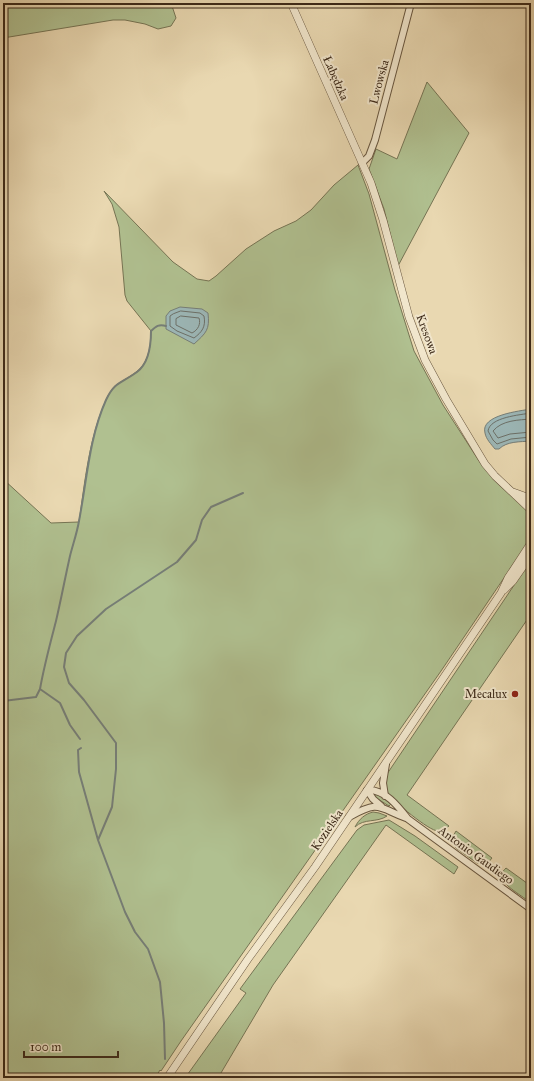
<svg xmlns="http://www.w3.org/2000/svg" width="534" height="1081" font-family="'IM FELL Great Primer',serif">
	<style>
		.green { fill: #b0c090; stroke: #767454 }
		.water { fill: #9cb7b7; stroke: #767e77 }
		.lines { fill: none; stroke-linecap: round; stroke-linejoin: round }
		.shore { stroke: #6c7068; stroke-width: 1 }
		.stream { stroke: #767e77; stroke-width: 2 }
		.minor-casing { stroke: #67553e; stroke-width: 8 }
		.tertiary-casing { stroke: #67553e; stroke-width: 8 }
		.minor { stroke: #f1e6cc; stroke-width: 6 }
		.tertiary { stroke: #f1e6cc; stroke-width: 7 }
		.poi-dot { fill: #8f2418; stroke: #f1e6cc; stroke-width: 1.5 }
		.labels { text-anchor: middle; stroke-width: 4; stroke-linejoin: round; paint-order: stroke }
		.street-label { font-size: 12px; fill: #3c2918; stroke: #f1e6cc }
		.poi-label { font-size: 12px; fill: #3c2918; stroke: #f1e6cc; text-anchor: end }
	</style>
	<rect width="100%" height="100%" fill="#e9d8b1"/>
	<filter id="stains"><feTurbulence type="fractalNoise" baseFrequency=".005" numOctaves="4"/><feColorMatrix values="0 0 0 0 .2 0 0 0 0 .09 0 0 0 0 .02 0 0 0 .5 -.17"/></filter>
	<radialGradient id="worn" r=".72"><stop offset=".6" stop-color="#630" stop-opacity="0"/><stop offset="1" stop-color="#630" stop-opacity=".3"/></radialGradient>
	<path class="green" d="M 26,3 L 171,3 L 176,18 L 171,26 L 158,29 L 145,24 L 125,20 L 113,20 L 3,38 L 3,7 Z
		M 427,82 L 469,133 L 398,266 L 384,209 L 369,169 L 376,149 L 397,159 Z
		M 358,165 L 369,194 L 395,290 L 414,351 L 443,405 L 479,461 L 497,483 L 527,509 L 531,527 L 531,537 L 529,541 L 441,671 L 181,1041 L 161,1071 L 160,1070 L 155,1078 L 3,1078 L 3,479 L 51,523 L 79,522 C 85,481 89,438 106,400 C 114,382 122,383 136,372 C 149,363 151,345 151,331 L 127,301 L 125,295 L 119,227 L 112,204 L 104,191 L 173,262 L 197,279 L 209,281 L 216,276 L 246,249 L 274,231 L 296,221 L 311,210 L 334,185 Z
		M 531,560 L 531,614 L 407,795 L 449,826 C 446,829 443,831 438,831 C 429,831 393,801 388,793 C 385,787 386,781 387,774 Z
		M 372,793 L 376,793 L 391,804 L 389,806 L 373,796 Z
		M 373,812 L 379,813 L 387,816 C 377,823 364,818 355,827 C 359,819 365,814 373,812 Z
		M 389,820 L 415,836 L 458,867 L 454,874 L 386,825 L 273,985 L 218,1078 L 185,1078 L 246,993 L 240,989 L 357,830 L 364,825 Z
		M 456,831 L 492,858 L 487,864 L 485,863 L 477,863 L 456,848 L 452,838 Z
		M 506,868 L 531,886 L 531,903 C 524,897 502,885 501,876 C 501,873 504,870 506,868 Z"/>
	<path class="water" d="M 180,307 L 202,309 L 208,313 C 210,330 206,333 194,344 L 166,329 L 166,316 L 170,311 Z
		M 531,409 L 531,441 C 520,442 507,441 499,449 L 495,449 C 491,444 486,439 485,433 C 480,415 520,411 531,409 Z"/>
	<g class="lines">
		<path class="shore" d="M 181,311 L 200,313 L 204,316 C 206,327 202,332 194,338 L 177,331 L 170,326 L 170,316 L 173,314 Z
			M 181,316 L 199,318 C 201,324 198,330 192,333 L 176,325 L 176,319 Z
			M 531,413 C 520,415 490,417 488,431 L 493,440 L 497,444 L 511,439 L 531,437
			M 531,419 C 519,420 502,420 493,431 L 498,438 L 510,434 L 531,432"/>
		<path class="stream" d="M 3,701 L 36,697 L 40,689
			M 80,739 L 70,725 L 60,703 L 40,689 C 44,666 50,644 56,621 C 61,600 65,578 70,556 C 73,544 77,533 79,521 C 87,480 89,438 106,400 C 115,381 122,383 137,372 C 149,363 151,345 151,331 C 156,326 159,324 166,326
			M 81,748 L 78,750 L 79,772 L 98,840 L 125,912 L 135,932 L 148,949 L 160,982 L 164,1023 L 165,1059
			M 98,840 L 112,807 L 116,769 L 116,743 L 84,700 L 69,683 L 64,667 L 66,653 L 77,636 L 106,609 L 177,562 L 196,540 L 202,520 L 211,507 L 243,493"/>
		<g class="minor-casing">
			<path id="minor" d="M 362,163 L 369,156 L 375,140 L 411,3
				M 385,796 L 383,783 L 386,764
				M 381,806 L 373,799 L 367,790 C 385,789 398,806 408,819 L 531,909
				M 349,817 C 380,800 377,807 406,818"/>
		</g>
		<g class="tertiary-casing">
			<path id="tertiary" d="M 291,3 L 371,183 L 383,220 L 409,317 L 425,360 L 446,399 L 485,464 L 495,476 L 531,510
				M 513,492 L 524,496 L 531,500
				M 504,590 L 513,581 L 531,555
				M 167,1078 L 248,959 L 315,867 L 501,593 L 508,578 L 531,543"/>
		</g>
		<use href="#minor" class="minor"/>
		<use href="#tertiary" class="tertiary"/>
	</g>
	<circle class="poi-dot" cx="515" cy="694" r="4"/>
	<g class="labels">
		<g class="street-label">
			<text transform="translate(336 78) rotate(66)" y="4">Łabędzka</text>
			<text transform="translate(379 82) rotate(-75)" y="4">Lwowska</text>
			<text transform="translate(427 334) rotate(70)" y="4">Kresowa</text>
			<text transform="translate(327 830) rotate(-56)" y="4">Kozielska</text>
			<text transform="translate(476 855) rotate(36)" y="4">Antonio Gaudiego</text>
		</g>
		<g class="poi-label">
			<text x="507" y="698">Mecalux</text>
		</g>
	</g>
	<rect width="534" height="1081" fill="none" stroke="#e9d8b1" stroke-width="16"/>
	<rect x="4" y="4" width="526" height="1073" fill="none" stroke="#3c2918" stroke-width="2"/>
	<rect x="8" y="8" width="518" height="1065" fill="none" stroke="#3c2918"/>
	<path d="M24 1051v6h94v-6" fill="none" stroke="#3c2918" stroke-width="2"/>
	<text x="30" y="1051" font-size="12" fill="#3c2918" stroke="#f1e6cc" stroke-width="3" paint-order="stroke">100 m</text>
	<rect width="100%" height="100%" filter="url(#stains)"/>
	<rect width="100%" height="100%" fill="url(#worn)"/>
</svg>
